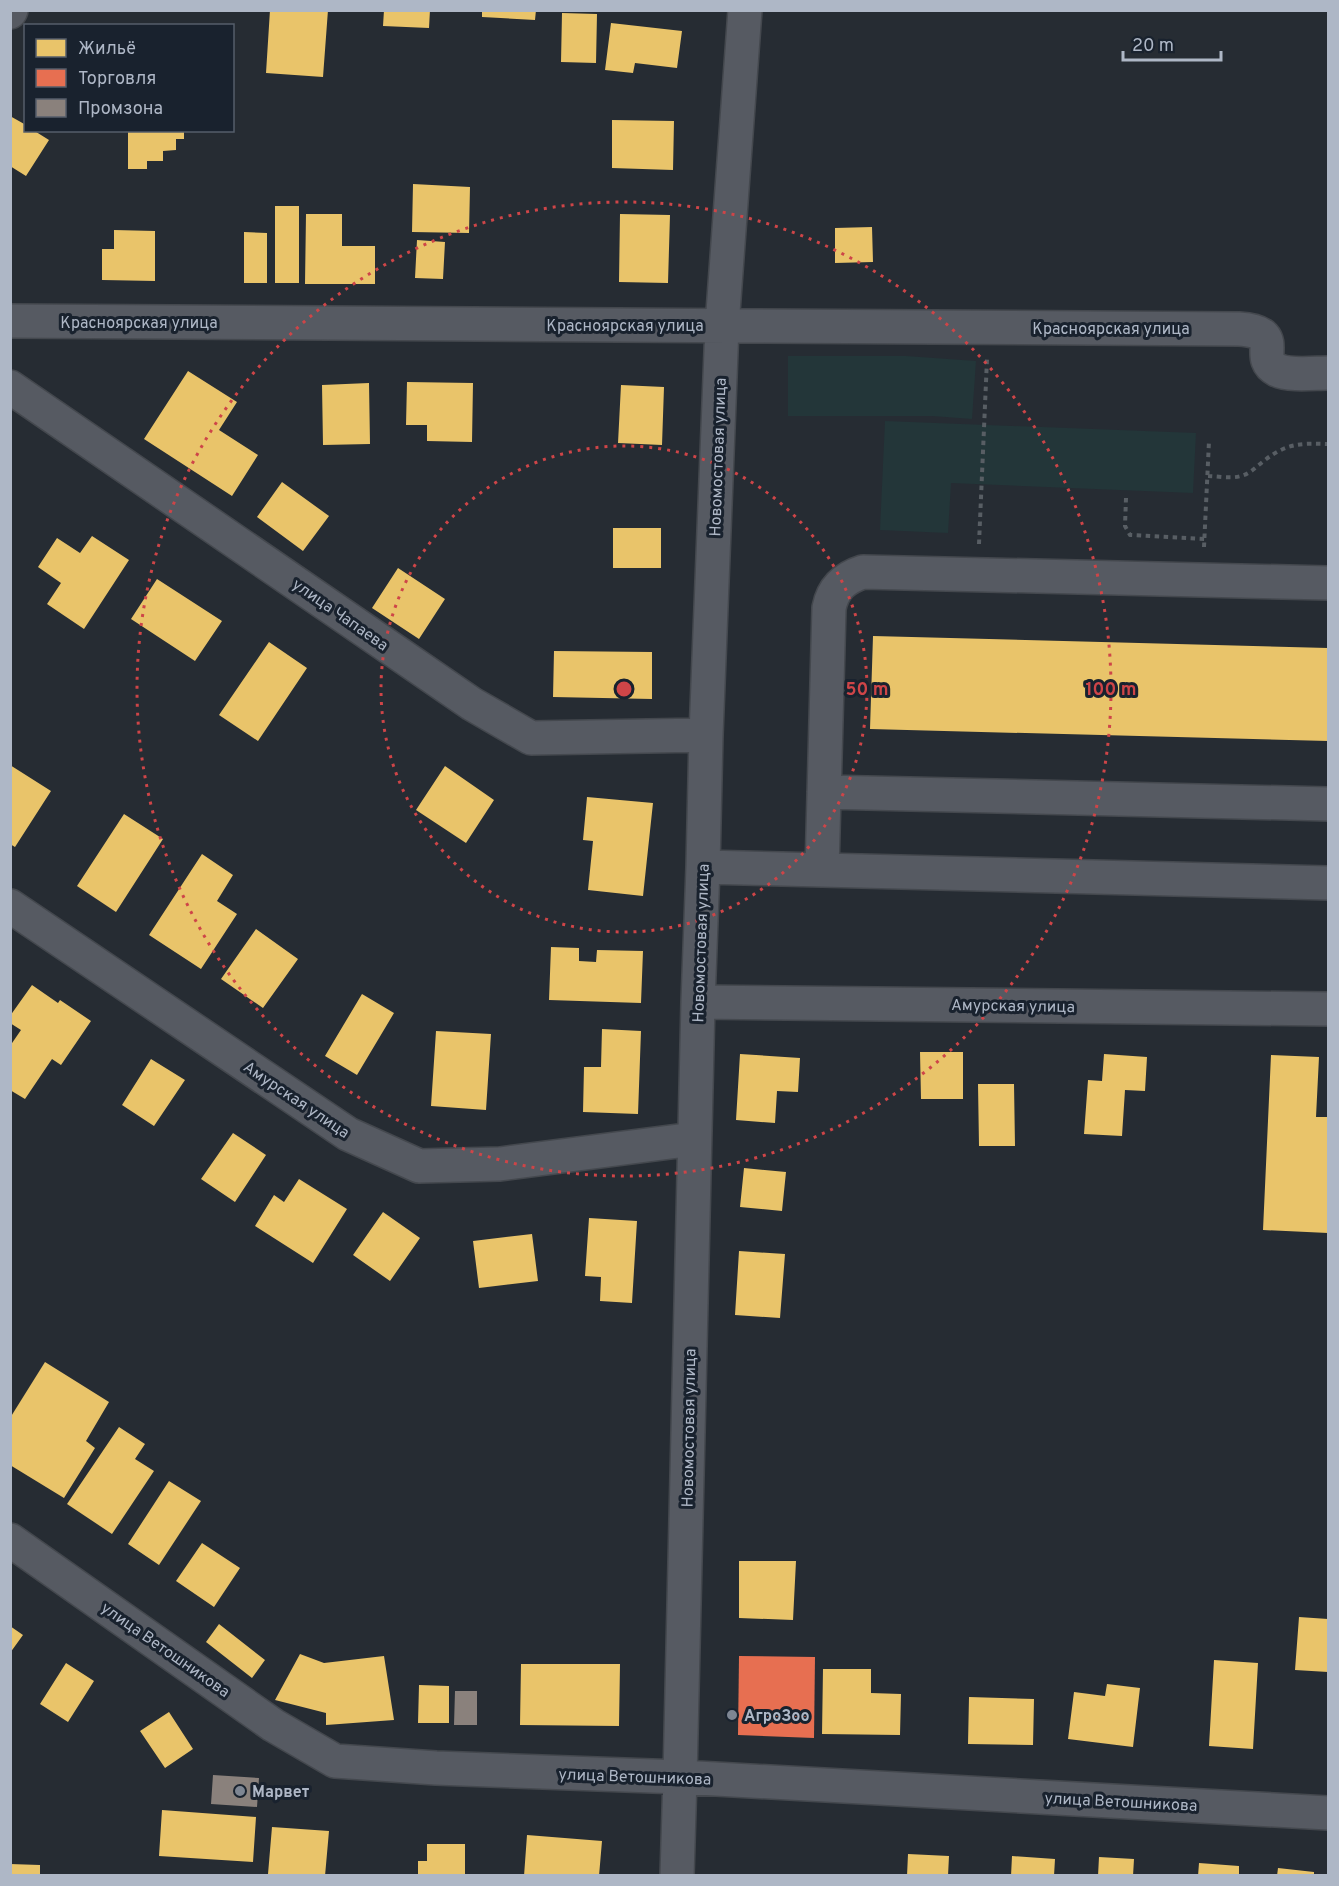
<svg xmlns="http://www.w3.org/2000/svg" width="1339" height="1886" font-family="Overpass,sans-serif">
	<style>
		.green { fill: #233639 }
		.homes { fill: #e9c46a }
		.shops { fill: #e76f51 }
		.industry { fill: #8a817c }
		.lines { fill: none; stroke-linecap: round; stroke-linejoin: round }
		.minor-casing { stroke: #44484e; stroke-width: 36 }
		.path { stroke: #585e64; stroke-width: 4; stroke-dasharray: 4.5 4.5; stroke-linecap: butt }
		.minor { stroke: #565a62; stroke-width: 33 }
		.ring { fill: none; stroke: #ce4548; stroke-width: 3; stroke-dasharray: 3 6 }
		.poi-dot { fill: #7e8693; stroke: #19222e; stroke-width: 2 }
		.labels { text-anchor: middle; stroke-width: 6; stroke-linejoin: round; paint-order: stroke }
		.street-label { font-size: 16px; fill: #aeb7c6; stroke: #19222e }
		.poi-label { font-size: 16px; font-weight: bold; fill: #aeb7c6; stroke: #19222e; text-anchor: start }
		.centre { fill: #ce4548; stroke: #19222e; stroke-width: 3 }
		.ring-label { font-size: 18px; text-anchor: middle; font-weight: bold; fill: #ce4548; stroke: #19222e; stroke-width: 6; stroke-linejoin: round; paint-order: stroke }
	</style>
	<rect width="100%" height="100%" fill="#262c33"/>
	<path class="green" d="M 788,356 L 906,356 L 976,361 L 972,419 L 932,416 L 788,416 Z
		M 885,421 L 1196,433 L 1193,493 L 951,483 L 948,533 L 880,530 Z"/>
	<path class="homes" d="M 270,10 L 328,10 L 323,77 L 266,73 Z
		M 384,10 L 430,10 L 429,28 L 383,26 Z
		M 482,10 L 536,10 L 535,20 L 482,17 Z
		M 562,13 L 597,14 L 596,63 L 561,62 Z
		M 611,23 L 682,31 L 677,68 L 635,63 L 633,73 L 605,70 Z
		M 10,116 L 26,125 L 26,130 L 33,130 L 49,140 L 26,176 L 10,166 Z
		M 612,120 L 674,121 L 673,170 L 612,168 Z
		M 128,130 L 184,130 L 184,139 L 176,139 L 176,150 L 163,151 L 163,161 L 147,161 L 147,169 L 128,169 Z
		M 413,184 L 470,187 L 469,233 L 412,232 Z
		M 275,206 L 299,206 L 299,283 L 275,283 Z
		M 306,214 L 342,214 L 342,246 L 375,246 L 375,284 L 305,284 Z
		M 620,214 L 670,215 L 668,283 L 619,282 Z
		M 872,227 L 873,262 L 835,263 L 835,228 Z
		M 114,230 L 155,231 L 155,281 L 102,280 L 102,249 L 114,249 Z
		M 244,232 L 267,233 L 267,283 L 244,283 Z
		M 417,240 L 445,242 L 443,279 L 415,278 Z
		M 188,371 L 237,402 L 219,430 L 258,455 L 232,496 L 144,439 Z
		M 407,382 L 473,383 L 472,442 L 427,441 L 427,425 L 406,425 Z
		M 369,383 L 370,444 L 323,445 L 322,385 Z
		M 621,385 L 664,387 L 662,445 L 618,443 Z
		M 282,482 L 329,516 L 303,551 L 257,517 Z
		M 613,528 L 661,528 L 661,568 L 613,568 Z
		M 92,536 L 129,560 L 84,629 L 47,604 L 61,583 L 38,567 L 57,538 L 80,553 Z
		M 398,568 L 445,599 L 419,639 L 372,608 Z
		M 157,579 L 222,621 L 195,661 L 131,619 Z
		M 873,636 L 1328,648 L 1328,741 L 870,729 Z
		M 269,642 L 307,668 L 258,741 L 219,715 Z
		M 554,651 L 652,652 L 652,699 L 553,697 Z
		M 10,765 L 51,791 L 15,847 L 10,844 Z
		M 445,766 L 494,800 L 466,843 L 416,810 Z
		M 587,797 L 653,803 L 643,896 L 588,890 L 593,841 L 583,840 Z
		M 124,814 L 163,839 L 116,912 L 77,886 Z
		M 202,854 L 233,875 L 217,901 L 237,914 L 201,969 L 149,935 Z
		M 256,929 L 298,959 L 263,1008 L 221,979 Z
		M 551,947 L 579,948 L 579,961 L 596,962 L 597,950 L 643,951 L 641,1003 L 549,1000 Z
		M 32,985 L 58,1003 L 60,1000 L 91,1021 L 61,1065 L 52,1059 L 25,1099 L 10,1090 L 10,1046 L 21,1030 L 10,1023 L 10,1016 Z
		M 362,994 L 394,1013 L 357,1075 L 325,1056 Z
		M 602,1029 L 641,1031 L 638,1114 L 583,1112 L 584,1067 L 601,1067 Z
		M 436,1031 L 491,1034 L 486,1110 L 431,1106 Z
		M 920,1052 L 963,1052 L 963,1099 L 921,1099 Z
		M 740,1054 L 800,1058 L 798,1092 L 777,1091 L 775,1123 L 736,1120 Z
		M 1104,1054 L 1147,1057 L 1145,1091 L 1125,1090 L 1122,1136 L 1084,1134 L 1088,1080 L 1102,1081 Z
		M 1271,1055 L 1319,1057 L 1316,1117 L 1328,1117 L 1328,1233 L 1263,1230 Z
		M 151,1059 L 185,1080 L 154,1126 L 122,1105 Z
		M 978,1084 L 1014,1084 L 1015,1146 L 979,1146 Z
		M 233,1133 L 266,1155 L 235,1202 L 201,1179 Z
		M 744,1168 L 786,1172 L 782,1211 L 740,1207 Z
		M 299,1179 L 347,1209 L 313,1263 L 255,1226 L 274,1195 L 284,1202 Z
		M 383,1212 L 420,1238 L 390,1281 L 353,1255 Z
		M 589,1218 L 637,1221 L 632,1303 L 600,1301 L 601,1277 L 585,1276 Z
		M 532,1234 L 538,1281 L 479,1288 L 473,1241 Z
		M 739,1251 L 785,1254 L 780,1318 L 735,1315 Z
		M 45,1362 L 109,1402 L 86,1441 L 95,1448 L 64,1498 L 10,1465 L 10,1418 Z
		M 119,1427 L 145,1444 L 135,1459 L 154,1471 L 112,1534 L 67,1504 Z
		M 169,1481 L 201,1501 L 159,1565 L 128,1544 Z
		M 202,1543 L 240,1568 L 214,1607 L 176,1581 Z
		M 739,1561 L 796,1561 L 793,1620 L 739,1618 Z
		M 1299,1617 L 1328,1619 L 1328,1672 L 1295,1670 Z
		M 219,1624 L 265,1660 L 252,1678 L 206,1642 Z
		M 10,1626 L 23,1635 L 10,1653 Z
		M 300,1654 L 324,1663 L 384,1656 L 394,1720 L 326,1725 L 326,1713 L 275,1700 Z
		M 1214,1660 L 1258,1663 L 1253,1749 L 1209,1746 Z
		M 66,1663 L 94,1681 L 68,1722 L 40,1704 Z
		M 521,1664 L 620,1664 L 619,1726 L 520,1725 Z
		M 823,1669 L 871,1669 L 871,1693 L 901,1694 L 900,1735 L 822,1734 Z
		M 1107,1684 L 1140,1688 L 1133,1747 L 1068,1739 L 1074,1692 L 1105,1696 Z
		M 419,1685 L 449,1686 L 449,1723 L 418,1723 Z
		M 969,1697 L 1034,1699 L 1033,1745 L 968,1744 Z
		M 169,1712 L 193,1749 L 165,1768 L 140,1731 Z
		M 162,1810 L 256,1817 L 253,1862 L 159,1856 Z
		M 272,1827 L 329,1831 L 325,1876 L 268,1874 Z
		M 527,1835 L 602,1841 L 599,1876 L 524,1876 Z
		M 427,1844 L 465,1844 L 465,1876 L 418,1876 L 418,1861 L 427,1861 Z
		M 908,1854 L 949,1856 L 948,1876 L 907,1876 Z
		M 1012,1856 L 1055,1859 L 1054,1876 L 1011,1876 Z
		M 1099,1857 L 1134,1859 L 1133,1876 L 1098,1876 Z
		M 1199,1863 L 1239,1866 L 1239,1876 L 1198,1876 Z
		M 10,1864 L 40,1865 L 40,1876 L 10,1876 Z
		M 1278,1868 L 1314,1872 L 1314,1876 L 1277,1876 Z"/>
	<path class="shops" d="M 739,1656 L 815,1657 L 814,1738 L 738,1735 Z"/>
	<path class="industry" d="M 455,1691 L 477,1691 L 477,1725 L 454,1725 Z
		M 213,1775 L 259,1778 L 257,1807 L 211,1804 Z"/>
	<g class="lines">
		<g class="minor-casing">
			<path id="minor" d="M 10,12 L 11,10
				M 10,321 L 1239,329 C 1288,332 1252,357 1277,370 C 1289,376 1315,373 1328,373
				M 10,387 L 472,704 L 531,738 L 706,735
				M 824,792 L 1328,804
				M 703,867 L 822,870 L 829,608 C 833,588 844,578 863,572 L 1328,583
				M 822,870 L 1328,883
				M 10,906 L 348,1134 L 419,1166 L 500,1164 L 694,1139
				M 698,1002 L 1328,1009
				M 10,1540 L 273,1725 L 335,1761 L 436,1768 L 680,1777 L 1328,1813
				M 677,1876 L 680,1777 L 698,1002 L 703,867 L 706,735 L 722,326 L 745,10"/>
		</g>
		<path class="path" d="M 1208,476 C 1218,476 1231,479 1241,476 C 1250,474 1258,465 1265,460 C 1287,443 1302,443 1328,444
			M 1126,498 L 1125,526 L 1130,535 L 1205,539
			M 979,544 L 987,359
			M 1204,547 L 1209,441"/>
		<use href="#minor" class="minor"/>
	</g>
	<g class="ring">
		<circle cx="624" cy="689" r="243"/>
		<circle cx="624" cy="689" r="487"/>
	</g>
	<g class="poi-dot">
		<circle cx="732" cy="1715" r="6"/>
		<circle cx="240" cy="1791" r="6"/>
	</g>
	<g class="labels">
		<g class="street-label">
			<text x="139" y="328">Красноярская улица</text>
			<text x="625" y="331">Красноярская улица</text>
			<text x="1111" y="334">Красноярская улица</text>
			<text transform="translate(717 457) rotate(-88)" y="6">Новомостовая улица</text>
			<text transform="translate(341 614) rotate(35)" y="6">улица Чапаева</text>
			<text transform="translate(700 943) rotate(-88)" y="6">Новомостовая улица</text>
			<text transform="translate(1013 1005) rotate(1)" y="6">Амурская улица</text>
			<text transform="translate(297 1099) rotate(34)" y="6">Амурская улица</text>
			<text transform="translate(688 1428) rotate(-89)" y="6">Новомостовая улица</text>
			<text transform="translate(166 1649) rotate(35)" y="6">улица Ветошникова</text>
			<text transform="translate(635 1776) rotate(2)" y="6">улица Ветошникова</text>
			<text transform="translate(1121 1801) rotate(3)" y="6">улица Ветошникова</text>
		</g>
		<g class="poi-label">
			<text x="744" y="1721">АгроЗоо</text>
			<text x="252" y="1797">Марвет</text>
		</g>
	</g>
	<circle cx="624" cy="689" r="9" class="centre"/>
	<g class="ring-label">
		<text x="867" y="695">50 m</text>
		<text x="1111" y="695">100 m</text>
	</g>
	<rect width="1339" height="1886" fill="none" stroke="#aeb7c6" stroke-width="24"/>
	<rect x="24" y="24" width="210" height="108" fill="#19222e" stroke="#555e6b" stroke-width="1.5"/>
	<rect x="36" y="39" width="30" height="18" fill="#e9c46a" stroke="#555e6b" stroke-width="1.5"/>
	<text x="78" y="54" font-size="18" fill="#aeb7c6">Жильё</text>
	<rect x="36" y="69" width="30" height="18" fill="#e76f51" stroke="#555e6b" stroke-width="1.5"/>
	<text x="78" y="84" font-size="18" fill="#aeb7c6">Торговля</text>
	<rect x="36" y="99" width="30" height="18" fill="#8a817c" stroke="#555e6b" stroke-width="1.5"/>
	<text x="78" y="114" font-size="18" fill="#aeb7c6">Промзона</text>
	<path d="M1123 51v9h98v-9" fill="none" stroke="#aeb7c6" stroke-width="3"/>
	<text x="1132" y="51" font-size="18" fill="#aeb7c6" stroke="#19222e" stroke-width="4.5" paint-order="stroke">20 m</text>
</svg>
